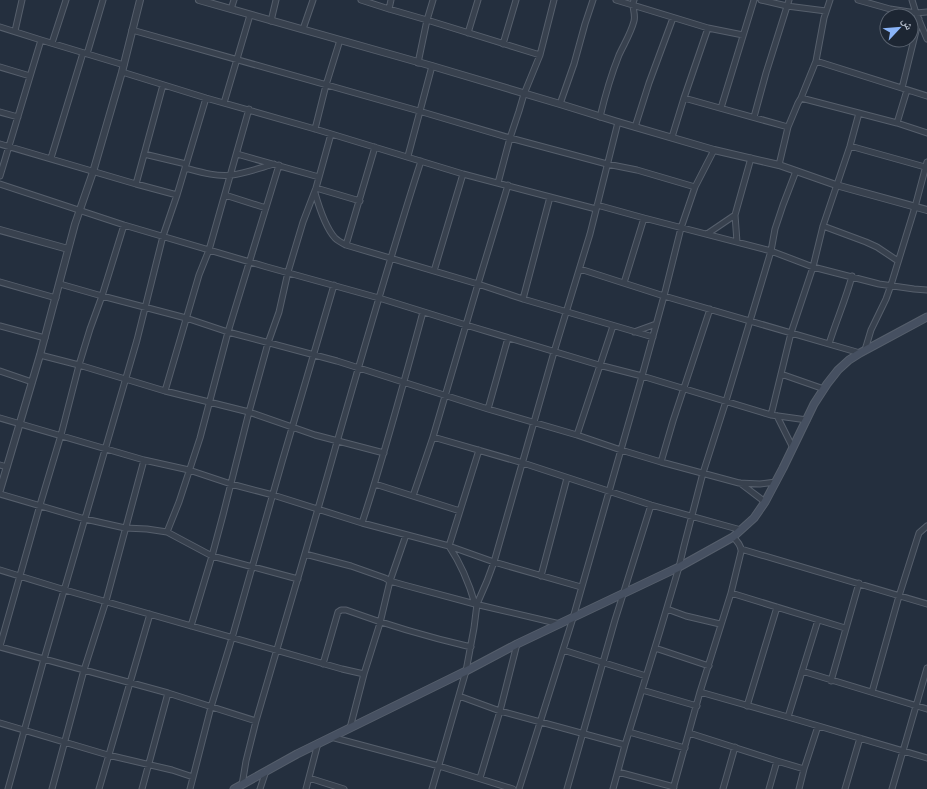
<svg xmlns="http://www.w3.org/2000/svg" width="927" height="789" font-family="'PT Sans','Noto Naskh Arabic',sans-serif">
	<style>
		.lines { fill: none; stroke-linecap: round; stroke-linejoin: round }
		.minor-casing { stroke: #565f6c; stroke-width: 7 }
		.tertiary-casing { stroke: #565f6c; stroke-width: 8 }
		.secondary-casing { stroke: #565f6c; stroke-width: 9 }
		.minor { stroke: #38414e; stroke-width: 5 }
		.tertiary { stroke: #38414e; stroke-width: 6 }
		.secondary { stroke: #465061; stroke-width: 7 }
	</style>
	<rect width="100%" height="100%" fill="#242f3e"/>
	<g class="lines">
		<g class="minor-casing">
			<path id="minor" d="M 361,0 L 389,9 L 427,20 L 540,55
				M 616,0 L 708,28
				M 761,0 L 787,6 L 826,11
				M 858,0 L 890,9 L 916,13 L 927,12
				M 912,0 L 916,13 L 927,39
				M 231,9 L 234,0
				M 389,9 L 391,0
				M 271,21 L 276,0
				M 0,27 L 41,40 L 124,65
				M 303,29 L 313,0
				M 132,30 L 419,111 L 510,138 L 607,164 L 637,170 L 695,187
				M 15,31 L 22,0
				M 468,33 L 478,0
				M 52,43 L 66,0
				M 503,44 L 516,0
				M 87,54 L 103,0
				M 816,61 L 927,96
				M 418,63 L 427,20 L 433,0
				M 0,67 L 30,76
				M 122,72 L 206,98 L 315,129 L 463,174 L 596,209
				M 902,88 L 919,19
				M 684,98 L 788,127
				M 801,98 L 897,123 L 927,133
				M 224,103 L 250,15
				M 560,104 L 574,64 L 585,24 L 593,0
				M 721,108 L 754,0
				M 0,112 L 18,117
				M 600,117 C 605,96 611,75 619,55 C 624,44 631,33 634,21 C 636,13 631,7 634,0
				M 754,117 L 766,73 L 789,0
				M 897,123 L 907,90
				M 635,127 L 649,83 L 673,18
				M 315,129 L 326,85 L 340,40
				M 672,137 L 684,98 L 708,28 L 743,35
				M 0,144 L 136,184 L 177,195
				M 850,146 L 925,167
				M 144,154 L 186,164
				M 237,154 L 319,177
				M 408,156 L 432,66
				M 51,158 L 83,53
				M 779,165 L 788,127 L 798,103 L 801,98 L 816,61 L 824,18 L 830,0
				M 185,168 C 200,172 216,177 232,175 C 246,173 260,168 274,164
				M 0,176 L 41,40
				M 498,183 L 510,138 L 519,111 L 524,94 L 540,55 L 554,0
				M 0,184 L 124,225 L 267,267 L 379,298 L 466,325 L 599,365 L 642,376 L 771,415 L 807,420
				M 136,184 L 163,85
				M 316,188 L 360,201
				M 315,193 C 319,207 325,227 335,238 C 338,241 342,243 346,245 L 478,284 L 523,299 L 653,337
				M 225,195 L 266,208
				M 597,205 L 644,218 L 771,251 L 813,267 L 879,284 L 914,289 L 927,290
				M 823,226 L 866,242 L 877,247 L 898,261
				M 707,234 L 735,215
				M 737,242 L 735,215 L 751,158
				M 346,245 L 375,147
				M 580,269 L 664,296 L 860,353
				M 434,271 L 463,174
				M 0,282 L 56,298
				M 624,283 L 644,218
				M 60,284 L 102,296 L 186,318 L 228,332 L 337,361 L 488,409 L 577,435 L 621,450 L 661,462 L 739,483 L 760,484 L 776,482
				M 523,299 L 550,197
				M 0,326 L 45,338
				M 634,332 L 656,324
				M 829,344 C 836,321 846,299 852,276
				M 865,350 L 871,330 L 886,299 L 891,285 L 915,207 L 927,162
				M 40,355 L 79,365 L 165,391 L 249,412 L 315,435 L 384,453
				M 0,371 L 32,382
				M 781,374 L 824,389
				M 165,391 L 199,275 L 209,250 L 249,109
				M 488,409 L 508,338
				M 771,415 L 791,333 L 813,267 L 823,226 L 850,146 L 859,113
				M 777,416 L 793,448
				M 0,418 L 144,460 L 189,470 L 231,484 L 273,495 L 362,523 L 449,546 L 494,562 L 581,587
				M 577,435 L 613,326
				M 433,437 L 523,463 L 651,505 L 741,530
				M 661,462 L 673,421 L 710,309
				M 0,465 L 7,467
				M 740,483 L 765,502
				M 375,484 L 460,511
				M 0,494 L 85,519 L 125,528 L 147,529 L 167,532 L 212,556 L 298,579
				M 413,496 L 433,437 L 478,284 L 508,185
				M 362,523 C 385,453 404,382 423,312
				M 167,532 L 179,502 L 200,438 L 228,332 L 279,165
				M 741,549 L 927,604
				M 305,554 L 351,566 L 385,578 L 390,581 L 404,585 L 475,604 L 560,624
				M 0,570 L 65,590 L 342,669 L 364,674
				M 541,576 L 567,478
				M 731,593 L 845,628
				M 475,604 C 469,583 461,564 449,546 L 479,450
				M 667,609 L 686,616 L 720,624
				M 191,626 L 212,556 L 223,515 L 249,412 L 268,343 L 279,312 L 288,272 L 303,222 L 316,188 L 331,134
				M 0,646 L 40,505 L 61,435 L 79,365 L 90,329 L 102,296 L 124,225
				M 0,647 L 168,693 L 256,721
				M 655,648 L 709,666
				M 563,650 L 646,676
				M 323,664 L 338,612 L 341,610 L 346,610 C 387,625 428,637 471,647
				M 802,671 L 927,709
				M 831,681 L 859,583
				M 642,690 L 697,706
				M 700,692 L 788,717 L 927,758
				M 872,692 L 899,596 L 919,533 L 927,526
				M 459,696 L 500,711 L 625,745
				M 747,706 L 777,607
				M 788,717 L 818,620
				M 0,723 L 108,755 L 172,770 L 193,777
				M 350,728 L 364,674 L 380,623 L 390,581 L 406,535
				M 629,732 L 685,748
				M 689,733 L 777,761 L 804,769
				M 331,737 L 439,766 L 513,789
				M 618,772 L 674,787
				M 309,778 L 344,789
				M 480,778 L 500,711 L 517,644
				M 242,785 L 246,761 L 256,721 C 283,628 311,535 337,442 C 364,348 391,254 421,161
				M 8,789 L 44,659 L 137,340 L 163,236 L 177,195 L 206,98
				M 52,789 L 84,670 L 106,601 L 144,460
				M 99,789 L 150,614
				M 142,789 L 168,693
				M 190,789 L 211,707 L 232,638 L 282,462 L 334,285
				M 260,789 L 266,771
				M 306,789 L 318,743
				M 432,789 L 466,671 L 474,628 L 477,604 L 487,581 L 494,562 L 554,352 L 590,234 L 618,122
				M 519,789 L 573,618 L 642,376 L 664,296 L 681,228 L 695,187 L 714,150
				M 567,789 L 615,620 L 651,505
				M 613,789 L 625,745 L 660,631 L 679,567 L 684,546 L 703,473 L 726,401 L 771,251 L 775,229 L 783,205 L 796,171
				M 673,789 L 700,692 L 731,593 L 741,552 C 742,546 737,541 733,537
				M 723,789 L 735,747
				M 769,789 L 777,761
				M 799,789 L 804,769 L 818,726
				M 845,789 L 860,738
				M 892,789 L 927,668"/>
		</g>
		<g class="tertiary-casing">
			<path id="tertiary" d="M 199,0 L 432,66 L 560,104 L 618,122 L 714,150 L 779,165 L 836,185 L 927,210
				M 0,230 L 68,249
				M 0,490 L 40,355 L 75,224 L 93,172 L 122,72 L 140,0"/>
		</g>
		<g class="secondary-casing">
			<path id="secondary" d="M 234,789 L 297,754 L 466,671 L 517,644 L 679,567 L 733,537 L 754,518 L 765,502 L 783,468 L 814,404 L 827,384 L 838,370 L 849,360 L 860,353 L 927,317"/>
		</g>
		<use href="#minor" class="minor"/>
		<use href="#tertiary" class="tertiary"/>
		<use href="#secondary" class="secondary"/>
	</g>
	<g transform="translate(899 28) rotate(64)"><circle r="19" fill="#1d2633" stroke="#59626f"/>
	<path d="M0-3L7 15L0 10L-7 15Z" fill="#8ab4f8"/>
	<text y="-6" font-size="11" font-weight="bold" text-anchor="middle" fill="#b4bcc9">ش</text>
	</g>
</svg>
